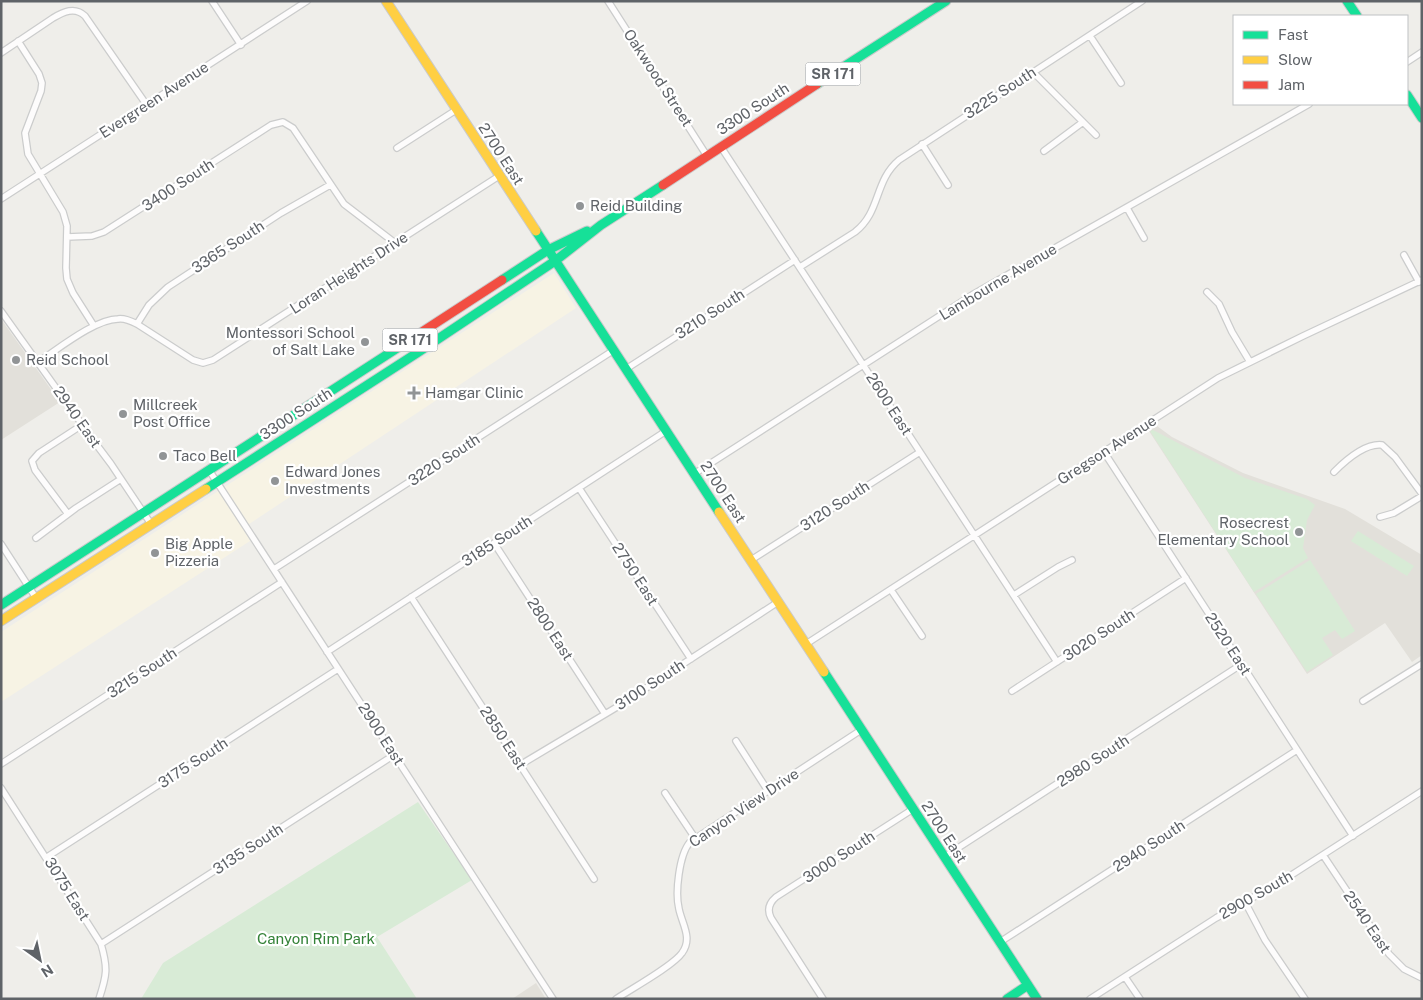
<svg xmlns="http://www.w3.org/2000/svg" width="1423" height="1000" font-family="'Public Sans',sans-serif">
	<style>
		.commercial { fill: #f7f3e4 }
		.education { fill: #e2e0da }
		.green { fill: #d8ebd6 }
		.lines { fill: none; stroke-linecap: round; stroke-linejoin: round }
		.street-casing { stroke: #cbcccc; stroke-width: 8 }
		.fast-casing { stroke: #cacacb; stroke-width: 11 }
		.slow-casing { stroke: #cacacb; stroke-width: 11 }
		.jam-casing { stroke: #cacacb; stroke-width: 11 }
		.street { stroke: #fdfcfc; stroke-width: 5.5 }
		.fast { stroke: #16e098; stroke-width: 9 }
		.slow { stroke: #ffcf43; stroke-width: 9 }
		.jam { stroke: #f24e42; stroke-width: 9 }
		.poi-dot { fill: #919496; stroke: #fff; stroke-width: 2 }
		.labels { text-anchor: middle; stroke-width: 4.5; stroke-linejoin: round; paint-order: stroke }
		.shield { fill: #fff; stroke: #8f9295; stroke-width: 1 }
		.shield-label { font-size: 14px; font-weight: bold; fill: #5f6368 }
		.street-label { font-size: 15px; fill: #5f6368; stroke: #fff }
		.poi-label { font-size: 15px; fill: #5f6368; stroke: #fff; text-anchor: start }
		.park-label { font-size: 15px; fill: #348238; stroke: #fff }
	</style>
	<rect width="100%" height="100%" fill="#efeeea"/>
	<path class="commercial" d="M 554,273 L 576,308 L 243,528 L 250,541 L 1,702 L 1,632 Z"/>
	<path class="education" d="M 1,319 L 60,402 L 1,440 Z
		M 1157,426 L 1172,437 L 1243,473 L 1345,509 L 1422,555 L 1422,655 L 1412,662 L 1385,623 L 1307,674 L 1149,431 Z
		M 536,983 L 546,999 L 512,999 Z"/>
	<path class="green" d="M 1153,430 L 1245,478 L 1307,499 L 1315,505 L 1307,520 L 1303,548 L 1308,558 L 1254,592 L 1150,431 Z
		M 1358,531 L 1414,566 L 1407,576 L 1351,541 Z
		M 1310,560 L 1355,631 L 1342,639 L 1335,630 L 1322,638 L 1333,655 L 1307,672 L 1256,594 Z
		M 418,802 L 472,880 L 377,937 L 417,999 L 141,999 L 163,963 Z"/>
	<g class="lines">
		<g class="street-casing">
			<path id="street" d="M 212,1 L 241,45
				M 608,1 L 707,156
				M 1090,36 L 1121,83
				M 18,41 L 39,74 L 42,83 L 41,91 L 25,133 L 28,154 L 63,212 L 67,226 L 66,268 L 67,279 L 73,293 L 94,326
				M 1,53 L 53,18 C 63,12 75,6 85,16 L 146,104
				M 1407,62 L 1422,52
				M 1033,72 L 1096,135
				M 922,144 L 948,185
				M 721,147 L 1057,662
				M 397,148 L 456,110
				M 1044,151 L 1083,122
				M 1,199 L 307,1
				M 1127,208 L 1144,238
				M 67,237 L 92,236 L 104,232 L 271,125 L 283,122 L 293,128 L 344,204 L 395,243
				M 1404,255 L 1419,282
				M 800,267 L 855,232 C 881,212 874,181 899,160 L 1142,1
				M 1207,292 L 1219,304 L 1232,332 L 1250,362
				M 1,311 L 96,444 L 111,464 L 151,524
				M 137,324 L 149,305 L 168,287 L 281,213 L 330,185
				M 38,362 C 57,350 95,319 118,319 C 124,318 131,321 137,324 L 193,360 L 203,363 L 213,360 L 499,176
				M 626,369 L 795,260
				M 1104,452 L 1353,836
				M 209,470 L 553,999
				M 1334,472 C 1346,460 1365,443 1382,445 L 1395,457 L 1422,494
				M 694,474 L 972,295 L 1309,104
				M 579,488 L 691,659
				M 68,514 L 35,470 L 32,461 L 39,453 L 82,425
				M 1380,517 L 1394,513 L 1422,496
				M 36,538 L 76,508 L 121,479
				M 494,543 L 605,714
				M 1,544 L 36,598
				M 751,560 L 920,452
				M 274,569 L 614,350
				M 891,590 L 922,636
				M 1014,595 L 1058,567 L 1072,560
				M 411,597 L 594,879
				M 806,644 L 1218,378 L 1303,336 L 1422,280
				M 327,652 L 666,431
				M 1012,691 L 1186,578
				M 1363,701 L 1422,664
				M 736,741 L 768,791
				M 1,764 L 282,582
				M 520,765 L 617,707 L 778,602
				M 1,788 L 101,944 C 108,968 107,975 99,999
				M 665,793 L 695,838
				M 1323,855 L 1389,954 L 1404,969 L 1422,978
				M 47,857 L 338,669
				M 944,857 L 1242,664
				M 1245,902 L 1265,940 L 1305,999
				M 1000,942 L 1297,750
				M 101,944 L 394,755
				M 1125,977 L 1140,999
				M 616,999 C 631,989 673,966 682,953 C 693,938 682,924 679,909 C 675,893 679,855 690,842 L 861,730
				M 823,999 L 771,918 C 767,910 769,903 776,897 L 913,809
				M 1090,999 L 1216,918 L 1279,883 L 1422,791"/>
		</g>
		<g class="fast-casing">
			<path id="fast" d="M 1347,1 L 1357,16
				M 817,84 L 946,1
				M 1407,95 L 1422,118
				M 536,231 L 719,512
				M 502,280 L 548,250 L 587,231
				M 206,489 L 417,353 L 555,261 L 601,225 L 663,185
				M 1,605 L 405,343
				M 824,672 L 1037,999
				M 1007,999 L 1028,985"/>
		</g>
		<g class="slow-casing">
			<path id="slow" d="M 386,1 L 536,231
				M 719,512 L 824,672
				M 1,621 L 206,489"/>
		</g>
		<g class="jam-casing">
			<path id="jam" d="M 663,185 L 817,84
				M 405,343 L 502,280"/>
		</g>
		<use href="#street" class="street"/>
		<use href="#fast" class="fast"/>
		<use href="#slow" class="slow"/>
		<use href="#jam" class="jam"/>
	</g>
	<g class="poi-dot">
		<circle cx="580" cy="206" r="5"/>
		<circle cx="365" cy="342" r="5"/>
		<circle cx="16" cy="360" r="5"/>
		<path d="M411.5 385.5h5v5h5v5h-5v5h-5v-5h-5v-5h5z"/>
		<circle cx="123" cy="414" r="5"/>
		<circle cx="163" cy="456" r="5"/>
		<circle cx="275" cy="481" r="5"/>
		<circle cx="1299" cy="532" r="5"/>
		<circle cx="155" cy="553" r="5"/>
	</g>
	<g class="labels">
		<g class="shield">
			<rect x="805.5" y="62.5" width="55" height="23" rx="4"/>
			<rect x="382.5" y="328.5" width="55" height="23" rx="4"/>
		</g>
		<g class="shield-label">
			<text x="833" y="79">SR 171</text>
			<text x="410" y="345">SR 171</text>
		</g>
		<g class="street-label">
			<text transform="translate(658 78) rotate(57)" y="5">Oakwood Street</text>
			<text transform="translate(1000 93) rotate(-33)" y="5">3225 South</text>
			<text transform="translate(154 100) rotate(-33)" y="5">Evergreen Avenue</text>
			<text transform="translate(753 109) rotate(-33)" y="5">3300 South</text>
			<text transform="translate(501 154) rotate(57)" y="5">2700 East</text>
			<text transform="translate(178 185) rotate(-33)" y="5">3400 South</text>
			<text transform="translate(228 247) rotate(-33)" y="5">3365 South</text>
			<text transform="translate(349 273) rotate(-33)" y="5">Loran Heights Drive</text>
			<text transform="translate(998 282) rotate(-31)" y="5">Lambourne Avenue</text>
			<text transform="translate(710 314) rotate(-33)" y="5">3210 South</text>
			<text transform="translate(889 404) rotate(57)" y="5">2600 East</text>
			<text transform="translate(296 414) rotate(-33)" y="5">3300 South</text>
			<text transform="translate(77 417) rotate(55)" y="5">2940 East</text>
			<text transform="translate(1107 450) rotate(-33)" y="5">Gregson Avenue</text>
			<text transform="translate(444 460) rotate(-33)" y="5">3220 South</text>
			<text transform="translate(723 492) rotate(57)" y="5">2700 East</text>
			<text transform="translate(835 506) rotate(-33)" y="5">3120 South</text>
			<text transform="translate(497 541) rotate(-33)" y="5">3185 South</text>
			<text transform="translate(635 574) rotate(57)" y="5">2750 East</text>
			<text transform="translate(550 629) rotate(57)" y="5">2800 East</text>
			<text transform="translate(1099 635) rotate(-33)" y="5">3020 South</text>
			<text transform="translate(1228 644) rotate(57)" y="5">2520 East</text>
			<text transform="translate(142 673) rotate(-33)" y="5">3215 South</text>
			<text transform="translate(650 685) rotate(-33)" y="5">3100 South</text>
			<text transform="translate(381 734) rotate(57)" y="5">2900 East</text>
			<text transform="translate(503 738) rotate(57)" y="5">2850 East</text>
			<text transform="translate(1093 761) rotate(-33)" y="5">2980 South</text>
			<text transform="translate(193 763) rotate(-33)" y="5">3175 South</text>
			<text transform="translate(744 808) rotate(-34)" y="5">Canyon View Drive</text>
			<text transform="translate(944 832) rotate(57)" y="5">2700 East</text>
			<text transform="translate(1149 846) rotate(-33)" y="5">2940 South</text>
			<text transform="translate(248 849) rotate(-33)" y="5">3135 South</text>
			<text transform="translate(839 857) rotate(-33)" y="5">3000 South</text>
			<text transform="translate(67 889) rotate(58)" y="5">3075 East</text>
			<text transform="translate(1256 895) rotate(-30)" y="5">2900 South</text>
			<text transform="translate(1367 922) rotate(56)" y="5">2540 East</text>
		</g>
		<g class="poi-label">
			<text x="590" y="211">Reid Building</text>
			<text x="355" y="338" text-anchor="end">Montessori School<tspan x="355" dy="17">of Salt Lake</tspan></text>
			<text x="26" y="365">Reid School</text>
			<text x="425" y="398">Hamgar Clinic</text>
			<text x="133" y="410">Millcreek<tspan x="133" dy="17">Post Office</tspan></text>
			<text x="173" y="461">Taco Bell</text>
			<text x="285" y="477">Edward Jones<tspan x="285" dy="17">Investments</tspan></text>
			<text x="1289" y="528" text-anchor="end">Rosecrest<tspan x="1289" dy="17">Elementary School</tspan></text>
			<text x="165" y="549">Big Apple<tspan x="165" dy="17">Pizzeria</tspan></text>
		</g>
		<g class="park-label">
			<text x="316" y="944">Canyon Rim Park</text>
		</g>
	</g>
	<rect width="1423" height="1000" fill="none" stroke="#5f6368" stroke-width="5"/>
	<rect x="1233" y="15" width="175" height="90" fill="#ffffff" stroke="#bfc1c3"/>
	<rect x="1243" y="31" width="25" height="8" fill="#16e098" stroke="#bfc1c3"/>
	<text x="1278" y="40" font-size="15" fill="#5f6368">Fast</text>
	<rect x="1243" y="56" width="25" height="8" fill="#ffcf43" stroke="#bfc1c3"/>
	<text x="1278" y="65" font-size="15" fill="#5f6368">Slow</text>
	<rect x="1243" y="81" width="25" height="8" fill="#f24e42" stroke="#bfc1c3"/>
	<text x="1278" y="90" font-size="15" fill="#5f6368">Jam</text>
	<g transform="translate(40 960) rotate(147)" stroke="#ffffff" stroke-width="4" paint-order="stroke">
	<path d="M0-4L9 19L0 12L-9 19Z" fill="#5f6368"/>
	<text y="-8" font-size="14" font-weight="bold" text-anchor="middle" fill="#5f6368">N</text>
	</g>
</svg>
